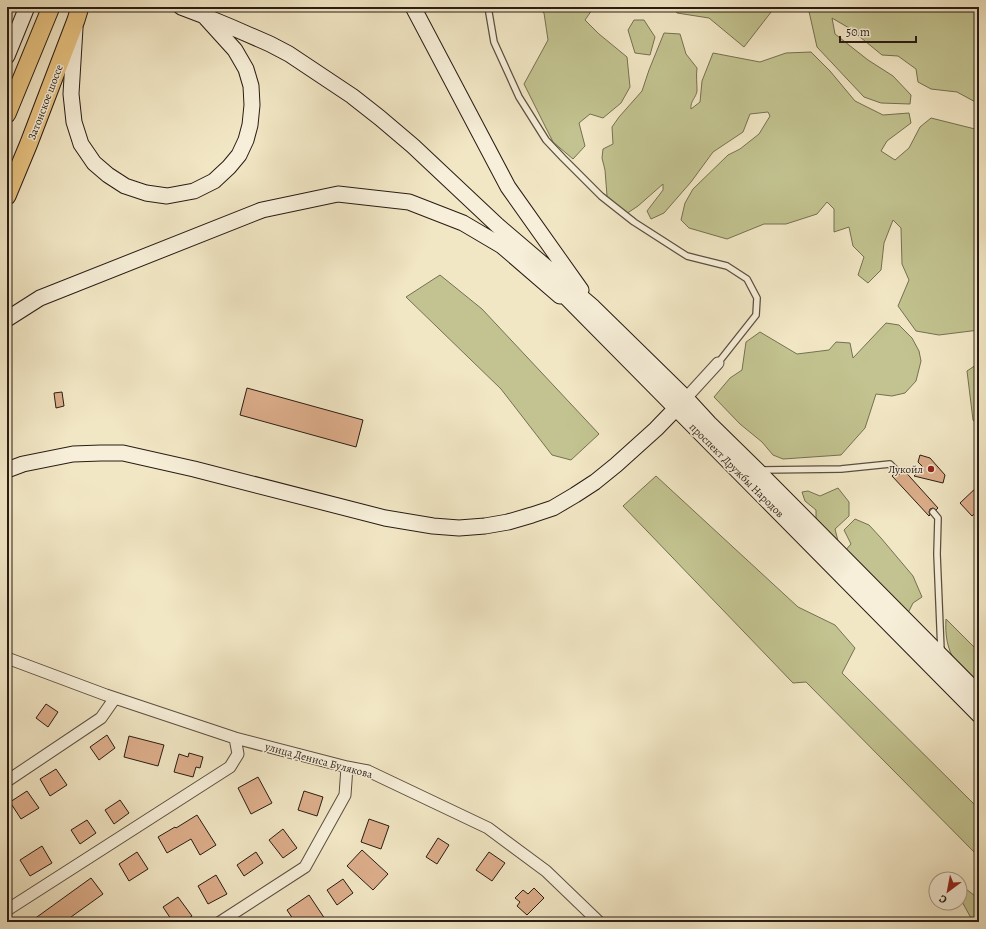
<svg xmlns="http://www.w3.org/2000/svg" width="986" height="929" font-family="Alegreya,serif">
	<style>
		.green { fill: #c2c390; stroke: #757052 }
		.building { fill: #ddae8b; stroke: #281c14 }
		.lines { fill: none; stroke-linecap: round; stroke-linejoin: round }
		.lane-casing { stroke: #5a4f40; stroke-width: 8 }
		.street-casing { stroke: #5a4f40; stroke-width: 13 }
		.secondary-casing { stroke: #281c14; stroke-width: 17 }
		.primary-casing { stroke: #281c14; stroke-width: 19 }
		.lane { stroke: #f7efd9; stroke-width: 5.5 }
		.street { stroke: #f7efd9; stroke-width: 11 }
		.secondary { stroke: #f7efd9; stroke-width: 15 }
		.primary { stroke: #e9c482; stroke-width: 17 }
		.poi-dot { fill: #8f2418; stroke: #f7efd9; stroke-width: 1.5 }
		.labels { text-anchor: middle; stroke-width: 3; stroke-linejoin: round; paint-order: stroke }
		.street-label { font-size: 11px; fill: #281c14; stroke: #f7efd9 }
		.poi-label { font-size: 11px; fill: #281c14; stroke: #f7efd9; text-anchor: end }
	</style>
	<rect width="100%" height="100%" fill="#f2e7c5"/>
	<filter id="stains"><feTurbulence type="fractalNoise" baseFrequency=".005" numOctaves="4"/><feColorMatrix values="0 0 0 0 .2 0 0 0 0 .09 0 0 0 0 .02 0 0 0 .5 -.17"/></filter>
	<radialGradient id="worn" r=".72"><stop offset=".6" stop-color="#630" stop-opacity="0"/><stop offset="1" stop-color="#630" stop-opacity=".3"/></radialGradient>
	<path class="green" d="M 537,7 L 594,7 L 585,20 L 599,34 L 627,57 L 630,87 L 621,103 L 603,118 L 590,114 L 579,123 L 585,146 L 573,159 L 553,142 L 524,84 L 548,40 L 544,13 Z
		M 674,7 L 775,7 L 744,47 L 709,18 L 677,13 Z
		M 808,7 L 979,7 L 979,104 L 957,92 L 931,89 L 918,82 L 916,69 L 898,56 L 882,55 L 849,28 L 832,18 L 835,34 L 868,60 L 893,76 L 911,95 L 910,104 L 881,103 L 864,97 L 817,47 Z
		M 634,20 L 644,20 L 655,37 L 650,55 L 635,53 L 628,30 Z
		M 664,33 L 680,34 L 686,54 L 697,68 C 696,76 697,84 697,91 C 696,98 690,101 691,109 L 700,102 L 702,81 L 713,53 L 760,62 L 786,53 L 811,52 L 830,71 L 855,101 L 883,115 L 909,113 L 911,123 L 887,141 L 881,151 L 895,160 L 909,148 L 920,127 L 931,118 L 979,130 L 979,330 L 939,335 L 916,331 L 898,306 L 909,280 L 902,264 L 901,228 L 893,220 L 884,243 L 881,270 L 868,283 L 858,275 L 864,257 L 853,246 L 849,227 L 834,232 L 834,209 L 827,202 L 817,214 L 786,224 L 764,224 L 727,239 L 689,228 L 681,220 L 685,203 L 693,189 L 728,155 L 740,149 L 759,134 L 770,116 L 768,112 L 750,114 L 743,132 L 713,152 L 691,182 L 664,213 L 651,219 L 647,211 L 663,190 L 663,184 L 638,206 L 626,214 L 607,196 L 605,170 L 602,158 L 603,149 L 613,144 L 612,127 L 619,117 L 642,91 L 649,70 Z
		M 440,275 L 482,309 L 599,434 L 571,460 L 552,455 L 501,389 L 406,297 Z
		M 886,323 L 899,325 L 912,338 L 919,351 L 921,361 L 916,381 L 905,393 L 892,396 L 876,394 L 865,428 L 841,455 L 783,459 L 773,455 L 762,442 L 740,424 L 714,397 L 730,378 L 742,370 L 746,342 L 760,332 L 797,354 L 829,350 L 836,342 L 850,343 L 853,358 Z
		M 979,363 L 979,427 L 973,420 L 967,371 Z
		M 656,476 L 798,607 L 835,625 L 855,648 L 842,673 L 979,809 L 979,857 L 806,682 L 793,683 L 623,506 Z
		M 838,488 L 849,502 L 849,516 L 835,529 L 838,541 L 816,525 L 816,510 L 805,501 L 802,492 L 808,491 L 820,496 Z
		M 855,519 L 869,525 L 881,538 L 913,576 L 922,597 L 913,603 L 907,615 L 843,553 L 851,544 L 844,530 Z
		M 946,619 L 979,652 L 979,685 C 972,678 962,671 956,662 C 947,650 945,634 946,619 Z
		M 960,887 L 966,889 L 979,899 L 979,907 L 977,909 L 979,911 L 979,922 L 966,922 L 971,918 L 960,898 Z"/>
	<path class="building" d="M 247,388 L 363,420 L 356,447 L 240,415 Z
		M 62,392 L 64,406 L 56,408 L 54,393 Z
		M 920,455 L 930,458 L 945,475 L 943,483 L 914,476 L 923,467 L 918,462 Z
		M 901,467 L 938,508 L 936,510 L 933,508 L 930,509 L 929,512 L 930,515 L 929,516 L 892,476 L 894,474 L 896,475 L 900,474 L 901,472 L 900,468 Z
		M 979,485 L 979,510 L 972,516 L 960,503 Z
		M 46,704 L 58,712 L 48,727 L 36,718 Z
		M 107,735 L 115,748 L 99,760 L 90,747 Z
		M 129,736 L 164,745 L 158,766 L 124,757 Z
		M 189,753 L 203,757 L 200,768 L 196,767 L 193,777 L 174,772 L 179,754 L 188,757 Z
		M 56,769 L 67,785 L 50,796 L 40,779 Z
		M 258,777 L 272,803 L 251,814 L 238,788 Z
		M 27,791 L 39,808 L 21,819 L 10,802 Z
		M 304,791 L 323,797 L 317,816 L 298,810 Z
		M 120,800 L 129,813 L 114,824 L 105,810 Z
		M 197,815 L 216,845 L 200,855 L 191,839 L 167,853 L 158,837 L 175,827 L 176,828 Z
		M 369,819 L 389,826 L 381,849 L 361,842 Z
		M 87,820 L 96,833 L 80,844 L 71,830 Z
		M 283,829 L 297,848 L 283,858 L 269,840 Z
		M 438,838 L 449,845 L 437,864 L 426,857 Z
		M 42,846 L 52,863 L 30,876 L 20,860 Z
		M 362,850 L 388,874 L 373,890 L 347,866 Z
		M 137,852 L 148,869 L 129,881 L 119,864 Z
		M 256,852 L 263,863 L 244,876 L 237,865 Z
		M 489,852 L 505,863 L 492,881 L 476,870 Z
		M 216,875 L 227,894 L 208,904 L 198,886 Z
		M 91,878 L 103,894 L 71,917 L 75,922 L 30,922 Z
		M 343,879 L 353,893 L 337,905 L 327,890 Z
		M 534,888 L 544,898 L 527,915 L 517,906 L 520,902 L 515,898 L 523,890 L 528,894 Z
		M 309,895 L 327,922 L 295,922 L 287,910 Z
		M 178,897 L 192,916 L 184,922 L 173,922 L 163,907 Z"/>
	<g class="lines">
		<g class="lane-casing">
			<path id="lane" d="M 488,7 L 494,42 L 519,97 L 546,140 L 563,158 L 601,196 L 634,222 L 687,256 L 727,266 L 747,279 L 757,298 L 756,315 L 718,363
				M 760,470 L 841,469 L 890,464 L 897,471
				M 933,512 L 938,518 L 937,554 L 941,651"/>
		</g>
		<g class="street-casing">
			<path id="street" d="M 686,398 L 718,363
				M 7,658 L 106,695 L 235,738 L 347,767 L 368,771 L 488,828 L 546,871 L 599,922
				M 7,781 L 101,718 L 115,698
				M 7,910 L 230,767 L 238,754 L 235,738
				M 220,922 L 305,867 L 345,795 L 347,767"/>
		</g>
		<g class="secondary-casing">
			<path id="secondary" d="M 181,7 L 202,15 L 231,27 L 270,44 L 289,54 L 352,96 L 380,118 L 413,146 L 497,225 L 593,307 L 686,398 L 709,423 L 757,470 L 979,694
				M 413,7 L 508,187 L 581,290
				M 75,28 L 71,94 L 74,122 L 81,144 L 94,163 L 108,175 L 125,186 L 146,193 L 167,196 L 194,191 L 214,181 L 229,167 L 239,155 L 246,140 L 250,125 L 252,105 L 251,86 L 246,69 L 235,50 L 206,18
				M 7,56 L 27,7
				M 556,287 L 979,715
				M 7,319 L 40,298 L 262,210 L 338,194 L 409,202 L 463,223 L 502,246 L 560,296
				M 7,470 L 23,464 L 73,454 L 101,453 L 123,453 L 194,469 L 385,518 L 433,526 L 459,528 L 485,526 L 508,522 L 532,515 L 553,508 L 575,495 L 595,482 L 616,465 L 656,429 L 686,398"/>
		</g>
		<g class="primary-casing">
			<path id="primary" d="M 7,114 L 51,7
				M 7,196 L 29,143 L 76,20 L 80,7"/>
		</g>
		<use href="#lane" class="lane"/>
		<use href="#street" class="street"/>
		<use href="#secondary" class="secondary"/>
		<use href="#primary" class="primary"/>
	</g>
	<circle class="poi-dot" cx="931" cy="469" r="4"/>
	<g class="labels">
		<g class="street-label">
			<text transform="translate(45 102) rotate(-69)" y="4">Затонское шоссе</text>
			<text transform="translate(737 470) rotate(45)" y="4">проспект Дружбы Народов</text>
			<text transform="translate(319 760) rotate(15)" y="4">улица Дениса Булякова</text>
		</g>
		<g class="poi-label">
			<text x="923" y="473">Лукойл</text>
		</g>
	</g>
	<rect width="986" height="929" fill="none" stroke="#f2e7c5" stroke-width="24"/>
	<rect x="8" y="8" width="970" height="913" fill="none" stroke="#281c14" stroke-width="2"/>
	<rect x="12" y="12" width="962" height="905" fill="none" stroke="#281c14"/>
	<g transform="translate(948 891) rotate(212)"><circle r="19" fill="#f7efd9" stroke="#a49b8a"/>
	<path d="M0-3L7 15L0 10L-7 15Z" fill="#8f2418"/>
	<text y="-6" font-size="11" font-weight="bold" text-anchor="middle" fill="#281c14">С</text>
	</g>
	<path d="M840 36v6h76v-6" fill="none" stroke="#281c14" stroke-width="2"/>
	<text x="846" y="36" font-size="12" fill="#281c14" stroke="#f7efd9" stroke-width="3" paint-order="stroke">50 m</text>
	<rect width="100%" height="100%" filter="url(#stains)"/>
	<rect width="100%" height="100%" fill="url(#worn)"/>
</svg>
